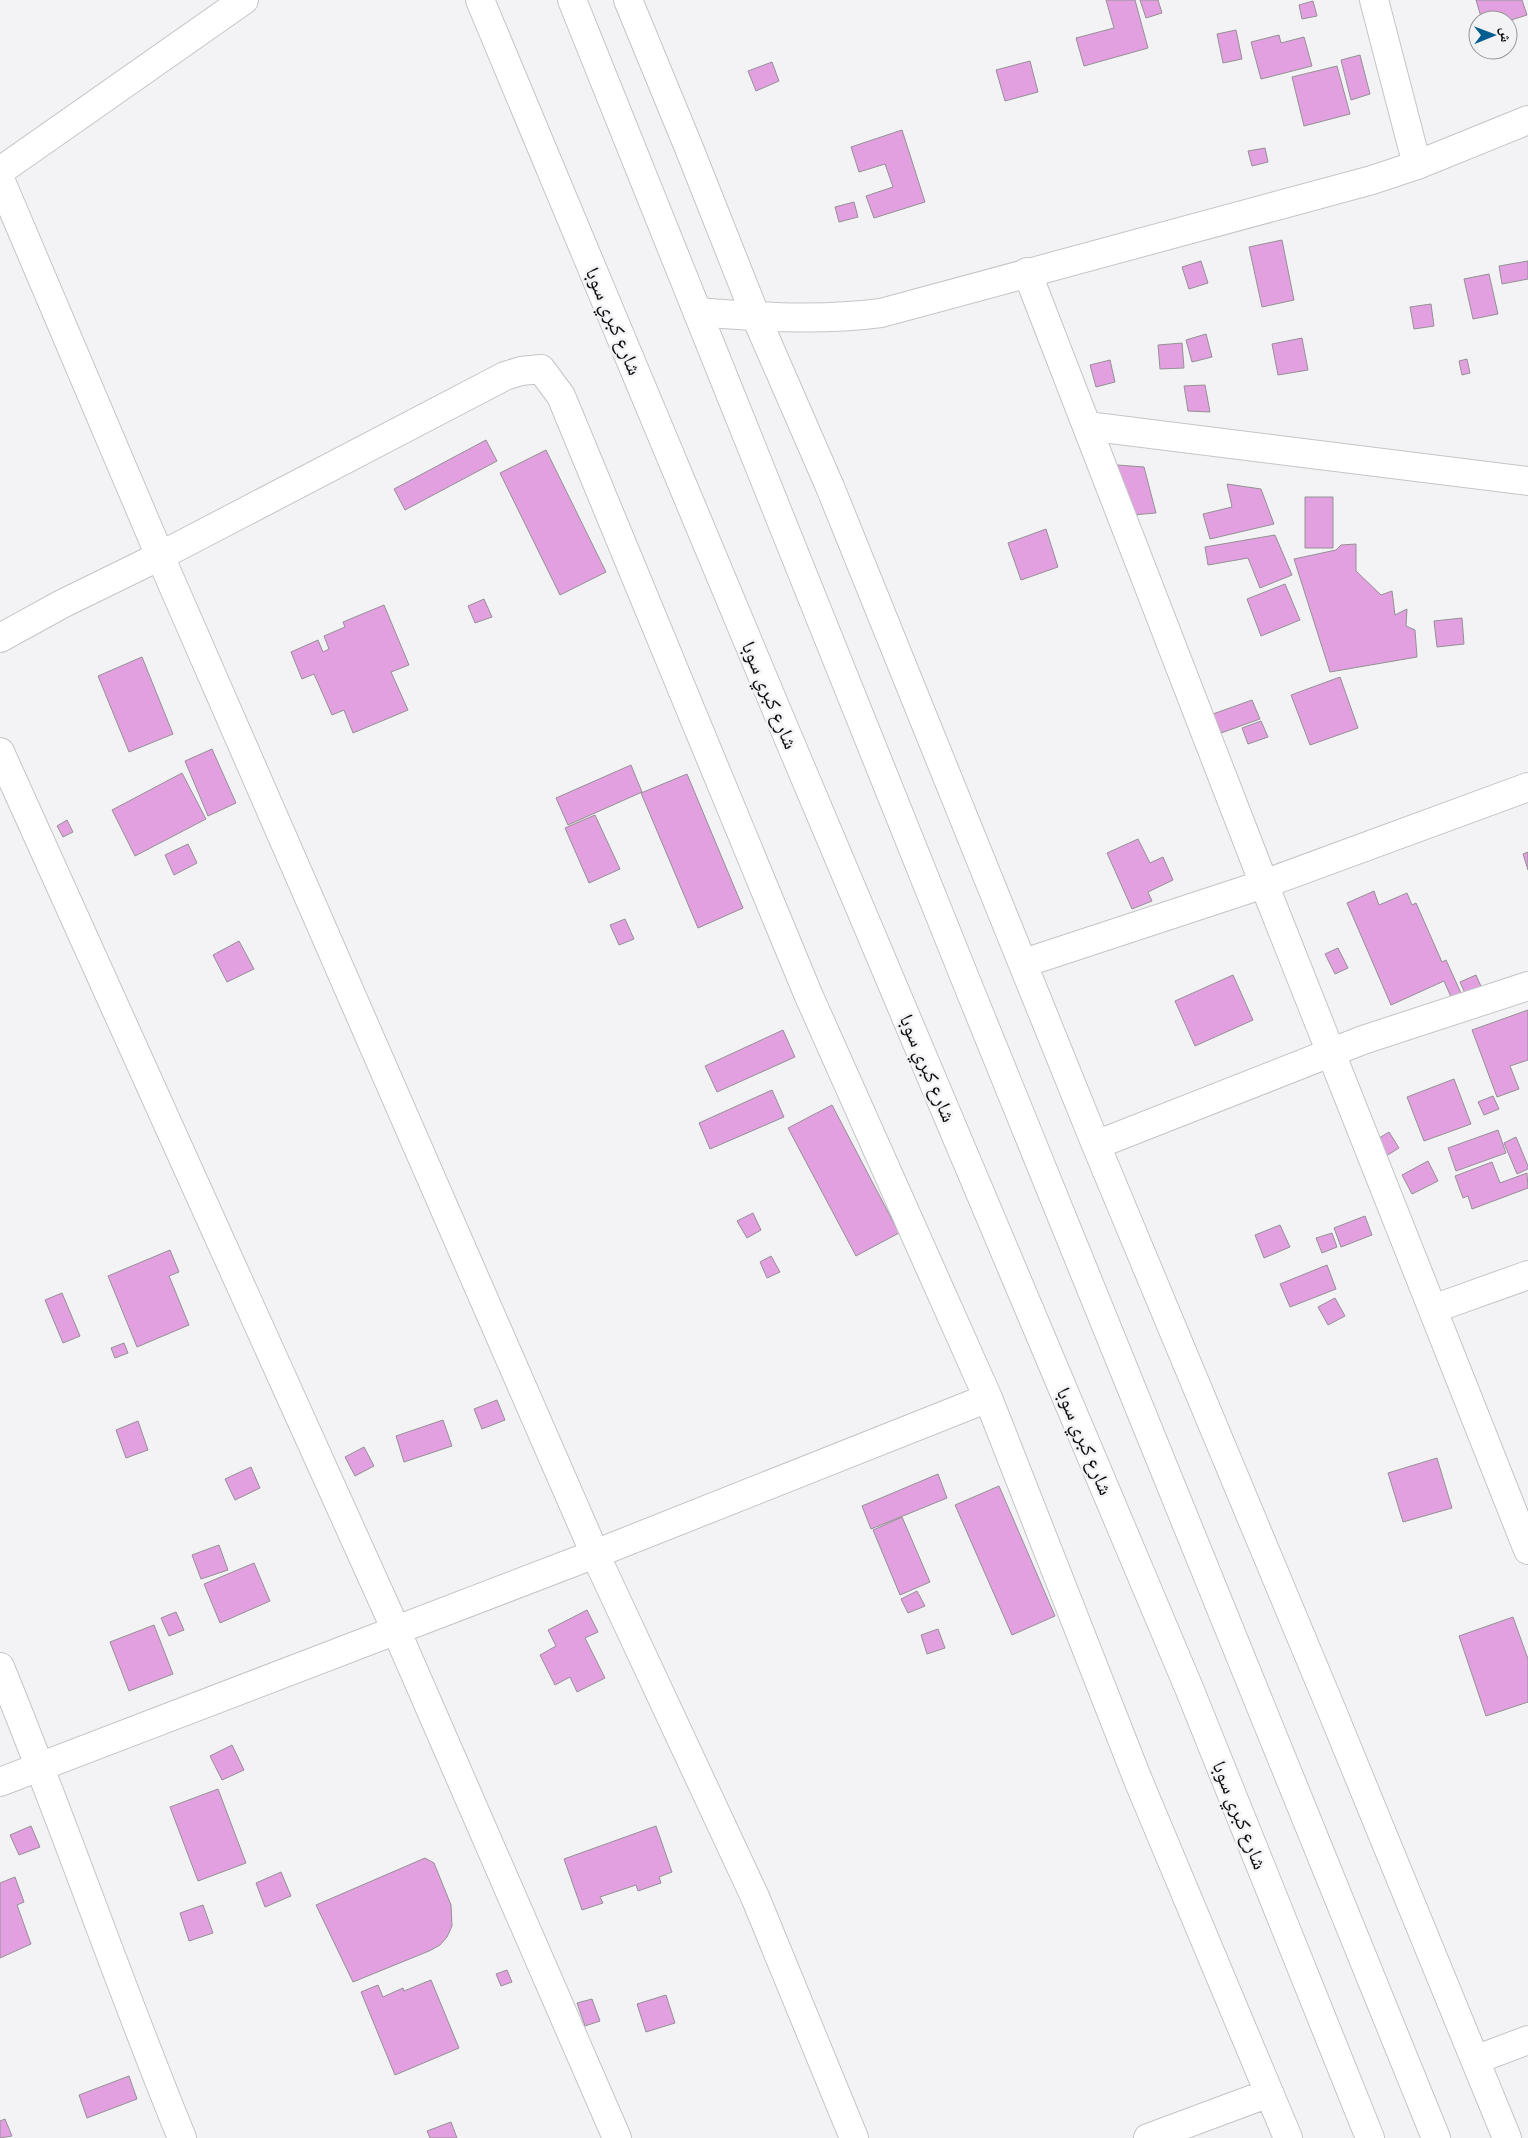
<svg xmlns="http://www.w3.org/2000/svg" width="1528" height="2138" font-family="'Zilla Slab','Noto Naskh Arabic',serif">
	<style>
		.building { fill: #e3a0e1; stroke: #939193 }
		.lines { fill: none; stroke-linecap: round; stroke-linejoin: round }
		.minor-casing { stroke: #c4c5c7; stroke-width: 30 }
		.tertiary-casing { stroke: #c4c5c7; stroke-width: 30 }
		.trunk-casing { stroke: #c4c5c7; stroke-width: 30 }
		.minor { stroke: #fff; stroke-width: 28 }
		.tertiary { stroke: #fff; stroke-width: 28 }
		.trunk { stroke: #fff; stroke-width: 28 }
		.labels { text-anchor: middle; stroke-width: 5; stroke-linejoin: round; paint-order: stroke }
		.street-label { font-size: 20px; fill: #0b0b0c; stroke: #f3f3f6 }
	</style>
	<rect width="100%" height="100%" fill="#f3f3f6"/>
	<path class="building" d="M 1106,0 L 1135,0 L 1148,48 L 1084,66 L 1076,38 L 1114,28 Z
		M 1140,0 L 1158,0 L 1162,13 L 1146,18 Z
		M 1476,0 L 1522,0 L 1527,15 L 1508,21 L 1482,20 Z
		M 1313,1 L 1317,16 L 1302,19 L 1299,5 Z
		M 1236,30 L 1242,59 L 1223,63 L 1217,34 Z
		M 1279,35 L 1281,43 L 1304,37 L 1312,66 L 1261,79 L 1251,42 Z
		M 1360,55 L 1370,94 L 1351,100 L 1341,60 Z
		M 1030,61 L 1038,92 L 1005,101 L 996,70 Z
		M 772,62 L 779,81 L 756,91 L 748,71 Z
		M 1337,66 L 1350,114 L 1304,126 L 1292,77 Z
		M 902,130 L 925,202 L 874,218 L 866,196 L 893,187 L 885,164 L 859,172 L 851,147 Z
		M 1265,148 L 1268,162 L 1252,166 L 1248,151 Z
		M 854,202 L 858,217 L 839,222 L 835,207 Z
		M 1282,240 L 1294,300 L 1262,307 L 1249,247 Z
		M 1201,261 L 1208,283 L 1189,289 L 1182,267 Z
		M 1528,261 L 1528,279 L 1502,284 L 1499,266 Z
		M 1489,274 L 1498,314 L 1473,319 L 1464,279 Z
		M 1431,304 L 1434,326 L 1414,329 L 1410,307 Z
		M 1206,334 L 1212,357 L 1192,362 L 1186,340 Z
		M 1302,338 L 1308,370 L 1278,375 L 1272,344 Z
		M 1182,343 L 1184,368 L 1160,369 L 1158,345 Z
		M 1467,359 L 1470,373 L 1462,375 L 1459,361 Z
		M 1110,360 L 1115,382 L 1096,387 L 1090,365 Z
		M 1205,385 L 1210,412 L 1188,411 L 1184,386 Z
		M 486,440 L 497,461 L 405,510 L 394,489 Z
		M 546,450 L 606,572 L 560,595 L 500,473 Z
		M 1117,465 L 1144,467 L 1156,513 L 1132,515 Z
		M 1227,484 L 1261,489 L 1274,524 L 1210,539 L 1203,514 L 1232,507 Z
		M 1305,497 L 1333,497 L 1333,548 L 1305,548 Z
		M 1046,529 L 1058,567 L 1021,580 L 1008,543 Z
		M 1275,535 L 1292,575 L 1260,588 L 1248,558 L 1208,565 L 1205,547 Z
		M 1356,544 L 1356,571 L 1381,595 L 1392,591 L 1395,615 L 1407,609 L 1406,626 L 1415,630 L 1417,657 L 1330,672 L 1294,559 L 1336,550 L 1341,545 Z
		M 1285,584 L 1300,620 L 1261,636 L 1247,599 Z
		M 484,599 L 492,617 L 475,623 L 468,606 Z
		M 384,605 L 409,665 L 391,672 L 408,710 L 353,733 L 344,710 L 332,715 L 314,674 L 302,679 L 291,652 L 318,640 L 323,652 L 329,649 L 324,636 L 345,627 L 343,622 Z
		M 1462,618 L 1464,644 L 1437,647 L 1434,621 Z
		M 142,657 L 173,734 L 129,752 L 98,676 Z
		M 1340,677 L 1358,728 L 1310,745 L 1291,695 Z
		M 1252,700 L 1260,719 L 1221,733 L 1213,714 Z
		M 1261,721 L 1268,737 L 1248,744 L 1242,728 Z
		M 212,749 L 236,803 L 208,816 L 185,761 Z
		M 631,765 L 642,792 L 568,825 L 556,798 Z
		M 182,773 L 206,819 L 135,856 L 112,810 Z
		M 687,774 L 743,908 L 698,928 L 641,793 Z
		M 595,815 L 620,869 L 589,883 L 565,828 Z
		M 67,820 L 73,832 L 63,837 L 57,826 Z
		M 1138,839 L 1150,863 L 1163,857 L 1173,880 L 1148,892 L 1152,901 L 1132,909 L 1107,853 Z
		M 188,844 L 197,863 L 174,875 L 165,855 Z
		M 1528,852 L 1528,870 L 1523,854 Z
		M 1374,891 L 1379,905 L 1407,893 L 1412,905 L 1416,903 L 1442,962 L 1446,960 L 1461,993 L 1451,997 L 1444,981 L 1391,1005 L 1347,903 Z
		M 625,919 L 634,939 L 619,945 L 610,925 Z
		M 239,941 L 254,969 L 227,982 L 213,955 Z
		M 1338,948 L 1348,968 L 1335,974 L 1325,954 Z
		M 1233,975 L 1253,1020 L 1195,1046 L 1175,1001 Z
		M 1476,975 L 1483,991 L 1467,998 L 1460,982 Z
		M 1528,1010 L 1528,1060 L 1510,1066 L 1519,1089 L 1497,1097 L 1472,1030 Z
		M 783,1030 L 795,1057 L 717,1092 L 705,1066 Z
		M 1454,1079 L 1471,1124 L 1424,1141 L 1407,1097 Z
		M 772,1090 L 784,1117 L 710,1149 L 699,1123 Z
		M 1493,1096 L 1499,1109 L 1484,1115 L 1478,1102 Z
		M 832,1105 L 899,1233 L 856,1256 L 788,1128 Z
		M 1498,1130 L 1506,1153 L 1456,1171 L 1448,1148 Z
		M 1389,1132 L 1399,1148 L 1386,1156 L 1376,1140 Z
		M 1516,1137 L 1528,1166 L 1528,1169 L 1517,1174 L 1504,1143 Z
		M 1428,1161 L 1438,1181 L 1412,1194 L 1402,1175 Z
		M 1492,1162 L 1500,1183 L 1527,1173 L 1528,1188 L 1472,1209 L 1468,1196 L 1463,1198 L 1455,1176 Z
		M 753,1213 L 761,1230 L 747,1238 L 737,1221 Z
		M 1365,1216 L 1372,1235 L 1341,1247 L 1334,1228 Z
		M 1280,1225 L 1290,1247 L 1264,1258 L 1255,1235 Z
		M 1332,1233 L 1337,1247 L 1322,1253 L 1316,1238 Z
		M 170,1250 L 179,1272 L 169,1276 L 189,1325 L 137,1347 L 108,1276 Z
		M 771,1256 L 780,1272 L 767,1278 L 760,1262 Z
		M 1327,1265 L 1336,1289 L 1290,1307 L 1280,1284 Z
		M 62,1293 L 80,1336 L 63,1343 L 45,1300 Z
		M 1335,1298 L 1345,1316 L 1328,1325 L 1318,1307 Z
		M 124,1343 L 128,1353 L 115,1358 L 111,1348 Z
		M 497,1400 L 505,1420 L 482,1429 L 474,1409 Z
		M 443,1420 L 452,1446 L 404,1462 L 396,1436 Z
		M 138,1421 L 148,1450 L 126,1458 L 116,1430 Z
		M 364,1447 L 374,1466 L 355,1476 L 345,1457 Z
		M 1437,1458 L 1452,1508 L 1403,1522 L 1388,1473 Z
		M 251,1467 L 260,1488 L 235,1500 L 225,1479 Z
		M 938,1474 L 947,1498 L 871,1529 L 862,1506 Z
		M 999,1486 L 1055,1616 L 1012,1635 L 955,1505 Z
		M 902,1517 L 930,1582 L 900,1595 L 873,1530 Z
		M 219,1545 L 228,1570 L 201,1579 L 192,1555 Z
		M 254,1563 L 270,1601 L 220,1623 L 204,1584 Z
		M 917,1591 L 925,1606 L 908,1613 L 901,1599 Z
		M 587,1610 L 598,1632 L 585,1638 L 605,1678 L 577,1692 L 570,1677 L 555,1685 L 540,1655 L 556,1646 L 548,1630 Z
		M 176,1612 L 184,1630 L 169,1636 L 161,1618 Z
		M 1513,1617 L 1528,1659 L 1528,1702 L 1486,1716 L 1459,1636 Z
		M 154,1625 L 173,1674 L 129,1691 L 110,1642 Z
		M 938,1629 L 945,1648 L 927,1654 L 921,1635 Z
		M 232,1745 L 244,1770 L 222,1780 L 210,1756 Z
		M 218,1789 L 246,1863 L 198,1881 L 170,1807 Z
		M 31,1826 L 40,1847 L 19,1855 L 10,1835 Z
		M 656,1826 L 672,1872 L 659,1877 L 661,1883 L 638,1891 L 636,1885 L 600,1897 L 603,1903 L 582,1910 L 564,1859 Z
		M 425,1858 L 434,1863 L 451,1905 L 452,1926 L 447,1937 L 440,1945 L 429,1951 L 353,1982 L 316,1905 Z
		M 281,1872 L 291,1896 L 265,1907 L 256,1883 Z
		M 15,1877 L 24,1902 L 17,1905 L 31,1944 L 0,1958 L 0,1883 Z
		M 203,1905 L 213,1933 L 189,1941 L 180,1913 Z
		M 507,1970 L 512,1982 L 501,1986 L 496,1974 Z
		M 431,1980 L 459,2048 L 395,2075 L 361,1992 L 378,1985 L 383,1997 L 403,1988 L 404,1991 Z
		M 666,1995 L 675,2023 L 646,2032 L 637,2004 Z
		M 592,1999 L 600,2021 L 585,2026 L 577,2003 Z
		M 129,2076 L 137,2099 L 87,2118 L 79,2095 Z
		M 5,2119 L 12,2136 L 0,2138 L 0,2121 Z
		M 451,2122 L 457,2138 L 430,2138 L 427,2131 Z"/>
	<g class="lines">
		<g class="minor-casing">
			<path id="minor" d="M 628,0 L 689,148 L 756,317 L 830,487 L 1096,1145 L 1332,1711 L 1507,2138
				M 1374,0 L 1417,165
				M 0,179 L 160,556 L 595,1554 L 755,1897 L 854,2138
				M 1027,272 L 1264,884 L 1528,1550
				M 698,312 C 759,317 819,321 881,313 L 1372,180 L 1417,165 L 1528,120
				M 1087,426 L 1528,481
				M 0,638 L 62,604 L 160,556 L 505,376 L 521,371 L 541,369 L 561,396 L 808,994 L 988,1398 L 1138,1780 L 1288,2138
				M 0,752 L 396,1630 L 617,2138
				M 1024,963 L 1264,884 L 1528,787
				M 1096,1145 L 1363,1040 L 1528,986
				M 1433,1309 L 1528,1275
				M 0,1667 C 64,1823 118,1982 182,2138
				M 0,1782 L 595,1554 L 988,1398
				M 1475,2060 L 1528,2040
				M 1148,2138 L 1269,2093"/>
		</g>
		<g class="tertiary-casing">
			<path id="tertiary" d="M 0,171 L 244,0"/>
		</g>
		<g class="trunk-casing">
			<path id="trunk" d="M 480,0 L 782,723 L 1189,1688 L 1370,2138
				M 572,0 L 971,993 L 1436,2138"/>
		</g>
		<use href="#minor" class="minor"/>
		<use href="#tertiary" class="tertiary"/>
		<use href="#trunk" class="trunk"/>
	</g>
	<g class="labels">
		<g class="street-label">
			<text transform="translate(614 321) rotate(67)" y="7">شارع كبري سوبا</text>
			<text transform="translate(770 695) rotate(67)" y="7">شارع كبري سوبا</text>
			<text transform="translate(928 1068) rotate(67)" y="7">شارع كبري سوبا</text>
			<text transform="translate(1085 1441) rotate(67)" y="7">شارع كبري سوبا</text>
			<text transform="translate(1240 1815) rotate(68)" y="7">شارع كبري سوبا</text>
		</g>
	</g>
	<g transform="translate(1493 35) rotate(89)"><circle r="24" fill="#f3f3f6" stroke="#969698"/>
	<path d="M0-4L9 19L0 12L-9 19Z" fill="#035d8e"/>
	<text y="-8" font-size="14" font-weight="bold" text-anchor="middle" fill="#0b0b0c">ش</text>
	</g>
</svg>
